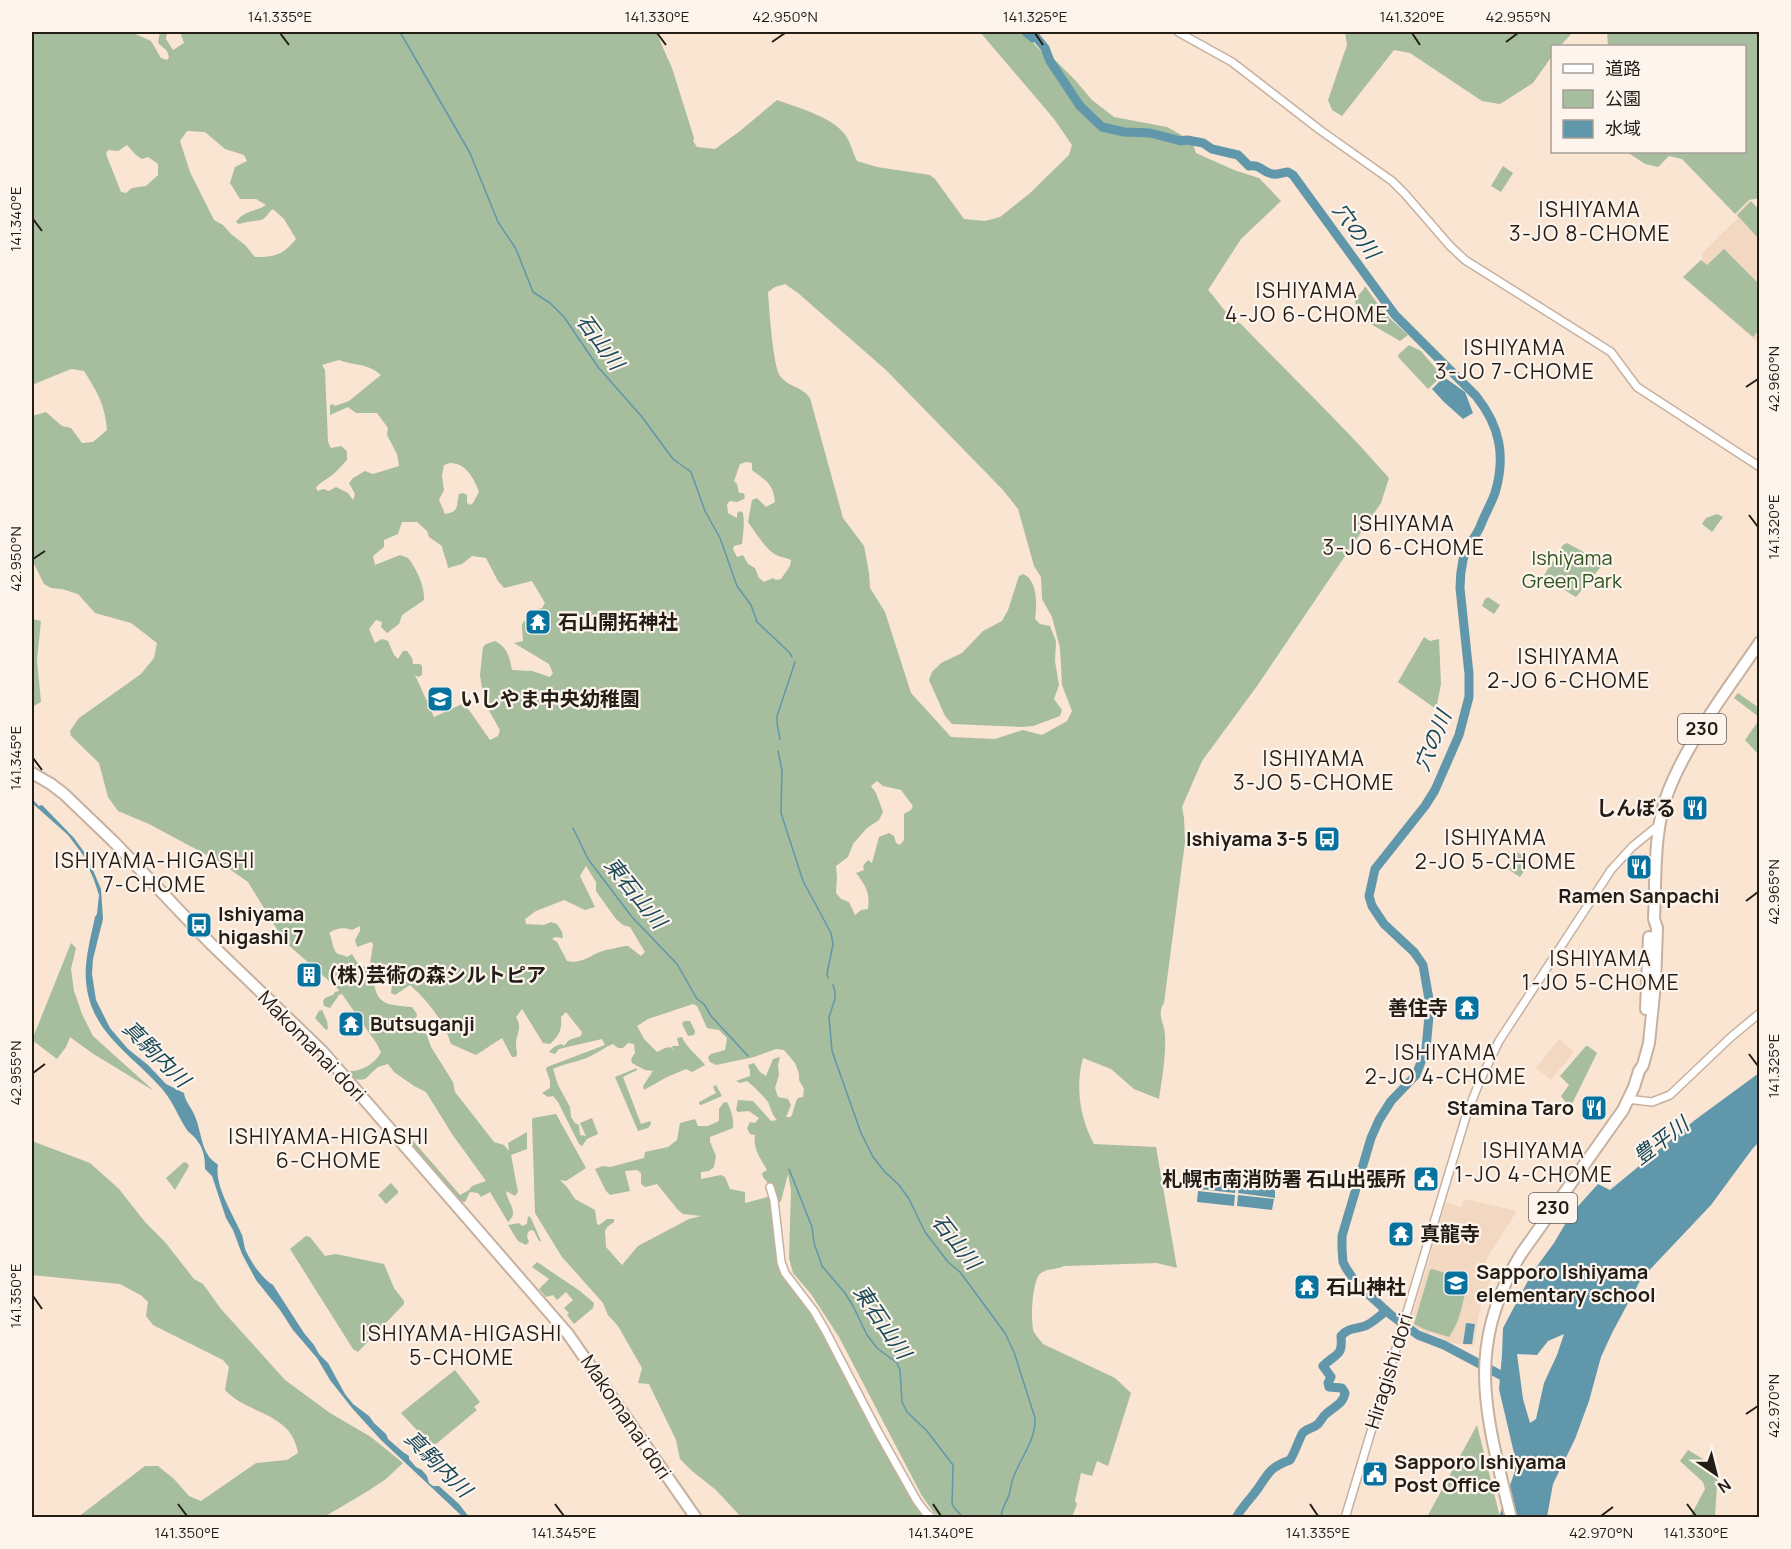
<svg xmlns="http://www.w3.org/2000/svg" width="1791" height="1549" font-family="Manrope,'Noto Sans JP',sans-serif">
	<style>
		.built { fill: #f3d8c1 }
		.green { fill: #a6bd9e; fill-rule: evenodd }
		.water { fill: #6197aa; fill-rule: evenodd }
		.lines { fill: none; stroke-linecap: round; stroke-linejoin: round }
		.stream { stroke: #6197aa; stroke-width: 1.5 }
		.river { stroke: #6197aa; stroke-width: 9 }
		.minor-casing { stroke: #c6b1a0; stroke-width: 10 }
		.highway-casing { stroke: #c6b1a0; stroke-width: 14 }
		.minor { stroke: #fff; stroke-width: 7 }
		.highway { stroke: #fff; stroke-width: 10 }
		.ticks { fill: none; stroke: #241d16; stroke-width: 2 }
		.labels { text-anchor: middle; stroke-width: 4.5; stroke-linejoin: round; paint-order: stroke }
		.shield { fill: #fdf4ed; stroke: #655e56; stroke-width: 1.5 }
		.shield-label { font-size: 18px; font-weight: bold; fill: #241d16 }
		.park-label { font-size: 20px; fill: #2f551f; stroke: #fdf4ed }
		.poi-label { font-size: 20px; font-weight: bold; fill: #241d16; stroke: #fdf4ed; text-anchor: start }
		.street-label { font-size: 20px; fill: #241d16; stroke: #fdf4ed }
		.neighbourhood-label { font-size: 21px; letter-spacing: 1.5px; fill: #241d16; stroke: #fdf4ed }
		.water-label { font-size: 21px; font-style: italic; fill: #1a4958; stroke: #fdf4ed }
		.neatline { fill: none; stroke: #241d16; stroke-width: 2 }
		.ticks-label { font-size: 15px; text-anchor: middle; fill: #241d16 }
	</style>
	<rect width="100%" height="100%" fill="#fae4d2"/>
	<path class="built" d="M 1750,200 L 1759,209 L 1759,344 L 1683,277 L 1703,259 L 1702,253 L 1738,218 L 1736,215 Z
		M 1559,1039 L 1574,1052 L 1551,1080 L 1536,1068 Z
		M 1464,1199 L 1517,1211 L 1488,1256 L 1485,1267 L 1495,1272 L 1480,1303 L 1481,1305 L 1478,1318 L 1474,1346 L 1449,1342 L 1430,1332 L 1429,1334 L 1410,1324 L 1446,1202 L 1461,1207 Z"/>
	<path class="green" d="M 32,32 L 131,32 L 151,41 L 161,58 L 167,60 L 169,57 L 167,51 L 158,43 L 160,32 L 165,32 L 167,33 L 166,39 L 173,50 L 184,43 L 180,32 L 656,32 L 672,68 L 694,138 L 693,141 L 697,147 L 715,149 L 740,131 L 777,100 C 794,106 830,117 842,131 C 850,139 852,151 857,161 L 877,167 L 930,175 L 935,179 L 964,219 L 985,221 L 1000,217 L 1029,194 L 1069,155 L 1072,145 L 1054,119 L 980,32 L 1023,32 L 1040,50 L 1056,61 L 1075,80 L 1092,100 L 1114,117 L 1167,127 L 1192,141 L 1196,153 L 1234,170 L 1259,178 L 1281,201 L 1241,239 L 1208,290 C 1218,301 1228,318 1241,324 C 1290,375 1343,425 1389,478 L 1381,503 L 1257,686 L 1202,761 L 1182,807 L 1184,818 L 1185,842 L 1164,1003 C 1156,1014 1165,1024 1165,1036 C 1166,1057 1162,1078 1159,1099 L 1134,1089 L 1111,1069 L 1083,1058 C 1075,1086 1080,1119 1094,1144 L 1156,1147 L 1177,1268 L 1157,1263 L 1064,1266 C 1056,1270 1048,1268 1041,1273 C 1032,1279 1030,1322 1034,1332 C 1036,1336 1040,1340 1043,1344 L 1115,1378 L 1131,1393 L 1108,1466 L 1097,1461 L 1092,1476 L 1081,1473 L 1075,1501 L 1077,1504 L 1072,1517 L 942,1517 L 934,1513 L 922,1496 L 839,1337 L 811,1294 L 793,1273 L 789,1258 L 791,1190 L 788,1174 L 781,1201 L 778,1203 L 776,1203 L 771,1187 L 763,1177 L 762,1173 L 767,1170 C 760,1158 753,1149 755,1135 L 750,1134 L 747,1128 L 750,1122 L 755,1123 L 759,1118 L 749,1111 L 738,1112 L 736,1110 L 738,1100 L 753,1101 L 771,1121 L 777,1120 C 772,1115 771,1108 768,1102 C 764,1096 753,1086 747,1081 L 740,1083 L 736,1081 L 750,1076 L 750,1070 L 748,1065 L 754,1063 L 760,1072 L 766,1076 L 773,1059 L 780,1057 L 778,1065 L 779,1075 L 775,1088 L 778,1097 L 788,1099 L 791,1105 L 786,1117 L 791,1117 C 794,1111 794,1104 798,1098 L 803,1097 L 804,1089 L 799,1080 L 799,1074 L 795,1063 L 784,1050 L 776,1049 L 754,1057 L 716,1065 L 710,1062 L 708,1057 L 711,1054 L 725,1050 L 727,1038 L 719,1030 L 707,1028 L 697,1006 L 693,1004 L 648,1019 L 637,1026 L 644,1039 L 657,1052 L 665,1048 L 671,1047 L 673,1050 L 672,1046 L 679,1046 L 677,1038 L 682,1037 C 686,1047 698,1056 705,1065 L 692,1072 L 686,1069 L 667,1077 L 644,1090 L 643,1086 L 653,1071 L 645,1070 L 632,1063 L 631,1059 L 635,1053 L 634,1044 L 628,1043 L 623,1048 L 618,1048 L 613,1044 C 605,1047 599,1052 591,1056 C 579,1062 565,1063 553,1069 L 558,1085 L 570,1107 L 571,1117 L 575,1123 L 579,1125 L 580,1135 L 586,1136 L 580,1123 L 592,1118 L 598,1134 L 587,1139 L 582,1146 L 579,1144 L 558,1102 L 553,1096 L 548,1097 L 542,1093 L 550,1088 L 550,1081 L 546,1069 L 547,1067 L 605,1045 L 602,1039 L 559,1049 L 555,1054 L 549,1052 C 553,1047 557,1045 562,1044 L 564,1046 L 569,1040 L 581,1036 L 582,1032 L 566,1012 L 561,1017 C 562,1029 560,1035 550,1044 L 543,1043 L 522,1009 L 516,1017 C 523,1028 516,1033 516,1044 C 516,1048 517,1052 517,1055 L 515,1057 L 512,1057 L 502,1038 L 476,1055 L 451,1044 C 444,1021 428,1001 410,985 L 395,995 L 391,993 L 392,985 L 378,978 L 374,981 C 376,1006 390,1005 412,1007 L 417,1014 L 415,1023 L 425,1030 L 431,1047 L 453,1082 L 455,1092 L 494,1142 L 504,1145 L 509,1151 L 508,1143 L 527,1132 L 527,1149 L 511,1155 L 518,1192 L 515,1196 L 506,1191 C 507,1203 520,1212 508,1222 L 490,1192 L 481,1197 L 478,1193 L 470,1192 L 465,1202 L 459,1201 L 404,1136 L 408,1135 L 460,1195 L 469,1190 L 472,1186 L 486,1181 L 452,1134 L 426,1092 L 414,1086 L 394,1072 L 388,1064 L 378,1067 L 365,1079 C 358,1081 349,1079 349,1071 C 361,1072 376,1063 381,1052 L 377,1044 L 342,994 L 339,995 L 330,1008 L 324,1006 L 323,1001 L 325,998 L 333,995 L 335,992 L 339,991 L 338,989 L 284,941 L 248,882 L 218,861 L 149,824 L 118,811 L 108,797 L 99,763 L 71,736 L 70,731 L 79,718 L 141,674 L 154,658 L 157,643 L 131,623 L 95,613 L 78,594 L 62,589 L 51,588 L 44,584 L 32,560 L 32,416 L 46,412 L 62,426 L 71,428 L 82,443 L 93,442 L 107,430 C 105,404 97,392 84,371 L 71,369 L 32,385 ZM 187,131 L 205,132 L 225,149 L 244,155 L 247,161 L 235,167 L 230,183 L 240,199 L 256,199 L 266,205 C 256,212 244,210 236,222 L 239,224 C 245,222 256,221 261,220 C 267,218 268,212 273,209 L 284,219 L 296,239 C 283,255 275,257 255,257 L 245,245 L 231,234 L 223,225 L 214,220 L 190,172 L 180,141 ZM 127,145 L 136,155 L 142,159 L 148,157 L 158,164 L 158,175 L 146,186 L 132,188 L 126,193 L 121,192 L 106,154 L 108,150 L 118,151 ZM 785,284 L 798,293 L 886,370 L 1003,490 L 1018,509 L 1034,566 L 1041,577 L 1042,599 L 1052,617 L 1060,648 L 1062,685 L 1072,711 L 1067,721 L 1042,735 L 1023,730 L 995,739 L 951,737 L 911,693 L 885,612 L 870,588 L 869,573 L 864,546 L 843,518 L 810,398 C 800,385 791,389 780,376 C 773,366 769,307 768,292 L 775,287 ZM 339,360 C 355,366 368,363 381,375 L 349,401 L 335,406 L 333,404 L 330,405 L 330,415 L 348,407 L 356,413 L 377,413 L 388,428 L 387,435 L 397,454 L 399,466 L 373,474 L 365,471 L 353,478 L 349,483 L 355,494 L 353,500 L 348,493 L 336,487 L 329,491 L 323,489 L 318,491 L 316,488 C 320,482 323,482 328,478 C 335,474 341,466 347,460 L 347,451 L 341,446 L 331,448 L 328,442 L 325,370 L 322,365 ZM 746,462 L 752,463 L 752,470 C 766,481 773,483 775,502 L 766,507 L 757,498 L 752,500 L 748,522 C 756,533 762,544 773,553 C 778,557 785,557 791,560 L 790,566 L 781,579 L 776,580 L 773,578 L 764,582 L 759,578 L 755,568 L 748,564 L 743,555 L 737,557 L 733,549 L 734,546 L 742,544 C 743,533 745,524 743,513 L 740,511 L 737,513 L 737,518 L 728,513 L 727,504 L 730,501 L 737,502 L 744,499 L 745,496 L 743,493 L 739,493 L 737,484 L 734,481 L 740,464 ZM 450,463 C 466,463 474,478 479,492 L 473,503 L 470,505 L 467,503 L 467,495 L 463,493 L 459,494 C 456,505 460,512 445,514 L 439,500 L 444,490 L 442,476 L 444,465 ZM 402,522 L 417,522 L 427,531 L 429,537 L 442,546 C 443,554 447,560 448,568 L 462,564 L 472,556 L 486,558 L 498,581 L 504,588 L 532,581 L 545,603 L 542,608 L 532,611 L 528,620 L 524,621 L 522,625 L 523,641 L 514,643 L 549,664 L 553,673 L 550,677 L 532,671 L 512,670 C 509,656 508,648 495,641 L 486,644 L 483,647 L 480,675 L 484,702 L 500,730 L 498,736 L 490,740 L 469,710 L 462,704 L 434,717 L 415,675 L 418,677 L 422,675 L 422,666 L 420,664 L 413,664 L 412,658 L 407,651 L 403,651 L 398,659 L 394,655 L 388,641 L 382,639 L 375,643 L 369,629 L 376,620 L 382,622 L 381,627 L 387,633 L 399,624 L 402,615 L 424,600 C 425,586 416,568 408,558 L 400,555 L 375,565 L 373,556 L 384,547 L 384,540 L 398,534 ZM 877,781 L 883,786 L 901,790 L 913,806 L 911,810 L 904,814 L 904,840 L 900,845 L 896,843 L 894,836 L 889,833 L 879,837 L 872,863 L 868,860 L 863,866 L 864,870 L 856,873 C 866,886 870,892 868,909 L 861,910 L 855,915 L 849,902 L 841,899 L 836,893 L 837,877 L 836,866 L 848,857 L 853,844 L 867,828 L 879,820 L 883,812 L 876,793 L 871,786 ZM 586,866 L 596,882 L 596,891 L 608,908 L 616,919 L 623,925 L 630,927 L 645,952 L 641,956 L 628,946 L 625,946 C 617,948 608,949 600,952 C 588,957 580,964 567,961 L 557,942 L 552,939 L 555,937 L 563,938 L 562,932 L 557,924 L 551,922 L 544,925 L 526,924 L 525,919 L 536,911 L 564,900 L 585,910 L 595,907 L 580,876 ZM 360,926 L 360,931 L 355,940 L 357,947 L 371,942 L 373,944 L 370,964 L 367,967 L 362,966 L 362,970 L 352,954 L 347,957 C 344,955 341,955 338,954 C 332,951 333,939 329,933 C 336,928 344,927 352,930 Z
		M 1345,32 L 1573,32 L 1560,46 L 1552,46 L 1552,56 L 1533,83 L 1500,104 L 1482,101 L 1410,53 L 1394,50 L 1342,116 L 1332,110 L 1328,100 L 1347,45 Z
		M 1607,32 L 1759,32 L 1759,198 L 1749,200 L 1735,214 L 1682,159 L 1669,156 L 1658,167 L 1645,164 L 1627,152 L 1744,152 L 1744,46 L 1608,46 Z
		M 1503,166 L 1513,173 L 1501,192 L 1491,186 Z
		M 1751,201 L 1759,210 L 1759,239 L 1737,215 Z
		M 1724,249 L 1759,284 L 1759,330 L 1753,337 L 1683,277 L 1701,260 L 1707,265 Z
		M 1365,286 L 1384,313 L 1408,335 L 1400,341 L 1357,316 L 1355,299 L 1363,290 Z
		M 1409,345 L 1421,351 L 1442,376 L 1428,389 L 1399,358 L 1398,355 Z
		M 1717,514 L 1723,517 L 1712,532 L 1702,524 L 1706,518 Z
		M 1567,543 L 1604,563 L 1576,597 L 1543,577 L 1563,545 Z
		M 1023,574 C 1038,580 1037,606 1035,619 L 1040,624 L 1050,626 L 1056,641 L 1055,661 L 1059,685 L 1054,699 L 1062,710 L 1060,716 L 1033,726 L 1022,727 L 952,724 L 945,716 L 929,680 L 932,672 L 941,663 L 962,653 L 983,631 L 1002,621 L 1008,610 L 1019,576 Z
		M 1488,597 L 1500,605 L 1494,614 L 1482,606 L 1485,599 Z
		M 32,619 L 41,621 L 37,660 L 41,702 L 32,707 Z
		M 1424,637 L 1430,641 L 1439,639 L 1441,684 L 1436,709 L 1398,682 Z
		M 1738,693 L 1759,708 L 1759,717 L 1734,698 Z
		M 1759,720 L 1760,755 L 1759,755 L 1745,740 Z
		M 1517,852 L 1531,861 L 1520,877 L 1506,868 Z
		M 71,943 L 76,948 L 71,969 L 74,991 L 82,1014 L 93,1036 L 154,1091 L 92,1053 L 70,1037 L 66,1047 L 57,1059 L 32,1040 Z
		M 322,1010 L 327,1021 L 328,1029 L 326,1030 L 315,1018 L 319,1011 Z
		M 684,1021 L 690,1021 L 695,1031 L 694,1035 L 688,1036 L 682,1024 Z
		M 1586,1046 L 1588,1046 L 1597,1053 L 1570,1108 L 1561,1096 L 1569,1085 L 1560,1076 Z
		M 637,1068 L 637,1070 L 623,1077 L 641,1124 L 650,1121 L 651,1124 L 648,1128 L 638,1131 L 615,1077 Z
		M 716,1085 L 722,1096 L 701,1105 L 699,1104 L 699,1102 L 716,1093 L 713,1087 Z
		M 727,1102 C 731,1109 734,1120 733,1128 L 710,1137 L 710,1142 L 716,1156 L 714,1167 L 709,1171 L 701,1172 L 701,1179 L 721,1175 L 725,1177 L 730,1189 L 745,1192 L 745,1203 L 771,1196 L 773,1202 L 777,1265 L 782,1275 L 805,1304 L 818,1327 L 918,1511 L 925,1517 L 741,1517 L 716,1490 L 692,1471 L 680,1459 L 676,1440 L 649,1384 L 638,1383 L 642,1368 L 618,1326 L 608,1315 L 603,1303 L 562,1257 L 535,1213 L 532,1120 L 533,1118 L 556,1114 L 586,1168 L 566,1181 L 560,1180 L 567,1187 L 575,1199 L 595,1210 L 597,1224 L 599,1225 L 607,1219 L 614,1219 L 614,1222 L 607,1227 L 605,1231 L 606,1247 L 622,1265 L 638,1246 L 689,1219 L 701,1216 L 683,1214 L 678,1210 L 657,1184 L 645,1187 L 641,1184 L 641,1173 L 637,1170 L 625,1171 L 630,1191 L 610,1195 L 606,1191 L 595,1169 L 603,1166 L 610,1167 L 644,1158 L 645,1152 L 668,1147 L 677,1140 L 680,1123 L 695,1119 L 698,1126 L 708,1126 L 719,1121 L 719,1109 L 723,1103 Z
		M 32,1141 L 90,1163 L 119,1189 L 145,1222 L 165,1242 L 194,1279 L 203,1284 L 221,1309 L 285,1380 L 330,1413 L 371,1437 L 403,1463 L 386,1479 L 368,1491 L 324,1517 L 78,1517 L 145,1466 L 158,1466 L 174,1479 L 189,1496 L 201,1501 L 256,1463 L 287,1460 L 298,1453 C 292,1412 248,1415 225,1390 L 229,1367 L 223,1360 L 153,1325 L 146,1316 L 148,1302 L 142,1296 L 120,1284 L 32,1275 Z
		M 184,1162 L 187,1163 L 189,1166 L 175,1190 L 166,1178 Z
		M 391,1183 L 398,1191 L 398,1193 L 386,1204 L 378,1195 Z
		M 528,1216 L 531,1218 L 541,1241 L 539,1241 L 534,1231 L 531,1230 L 528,1232 L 527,1237 L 529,1242 L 526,1245 L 518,1241 L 508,1225 L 519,1223 L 522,1226 L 527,1224 Z
		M 306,1236 L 310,1237 L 325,1256 L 336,1254 L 384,1264 L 394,1288 L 404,1301 L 404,1304 L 358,1352 L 353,1349 L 290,1249 Z
		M 537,1262 L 580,1291 L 594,1303 L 593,1308 L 574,1324 L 567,1315 L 569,1313 L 564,1308 L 573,1300 L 566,1292 L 557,1300 L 553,1295 L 546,1297 L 539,1289 L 549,1279 L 532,1267 Z
		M 1432,1269 L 1469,1280 C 1462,1301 1462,1319 1449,1337 L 1426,1330 L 1414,1324 L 1430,1270 Z
		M 455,1370 L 480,1402 L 474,1407 L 477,1410 L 436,1444 L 429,1443 L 401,1413 Z
		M 1477,1425 L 1500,1517 L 1427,1517 Z
		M 1688,1450 L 1718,1468 L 1715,1517 L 1690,1517 L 1705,1489 L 1703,1482 L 1680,1461 Z"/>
	<path class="water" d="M 1444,377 L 1465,392 L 1473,413 L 1463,419 L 1444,402 L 1432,389 Z
		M 32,799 L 39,806 L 42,805 L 74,838 L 87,856 L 101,889 L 103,919 L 93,959 L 92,974 L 96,1000 L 110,1028 L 128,1049 L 148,1065 L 166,1084 L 184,1093 C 185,1102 193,1109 196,1119 C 200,1129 202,1147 208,1155 C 210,1159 215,1162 218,1165 C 214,1186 234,1216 242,1235 C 244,1241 244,1248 247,1253 C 252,1264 263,1279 273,1285 L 304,1333 L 314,1345 L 319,1354 L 328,1363 L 345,1394 L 353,1404 L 369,1416 L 374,1423 L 386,1434 L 388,1439 L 403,1452 L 409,1456 L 409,1459 L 416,1467 L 422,1470 L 427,1476 L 429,1483 L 433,1486 L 439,1486 L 459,1504 L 469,1517 L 463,1517 L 381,1440 L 352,1408 L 330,1380 L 317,1358 L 293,1330 L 280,1310 L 256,1280 L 242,1254 L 233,1230 L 226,1218 L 212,1176 L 205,1169 C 205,1158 204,1149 196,1139 C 194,1136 189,1133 187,1130 C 178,1117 174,1103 163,1090 C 132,1054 90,1033 86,981 C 84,962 91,936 95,917 L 97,914 L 99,895 L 94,880 L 83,855 L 68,835 L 32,803 Z
		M 1759,1073 L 1759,1142 L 1753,1148 L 1711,1205 L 1641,1279 L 1612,1333 L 1601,1357 L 1589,1401 L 1575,1439 L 1553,1484 L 1547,1517 L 1499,1517 L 1515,1471 L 1514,1453 L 1499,1389 L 1502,1355 L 1503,1328 L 1532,1273 L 1554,1243 L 1571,1214 L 1598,1184 L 1610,1190 L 1695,1120 ZM 1564,1334 L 1557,1355 L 1544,1383 L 1536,1419 L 1530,1423 L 1523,1399 L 1517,1354 L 1537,1355 L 1548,1341 Z
		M 1200,1179 L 1237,1183 L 1235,1193 L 1199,1189 Z
		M 1239,1185 L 1275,1190 L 1275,1198 L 1238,1193 Z
		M 1198,1191 L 1235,1195 L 1234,1206 L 1197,1202 Z
		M 1238,1195 L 1274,1199 L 1272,1210 L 1237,1206 Z
		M 1466,1323 L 1475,1324 L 1472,1344 L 1463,1344 Z"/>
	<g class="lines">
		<path class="stream" d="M 400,32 L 470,153 L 498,222 L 516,249 L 533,292 L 550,303 L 564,317 L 598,367 L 642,417 L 673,459 L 691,472 L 705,511 L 720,538 L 737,586 L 751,605 L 757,622 L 789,652 L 792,657
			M 780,739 L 777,723 L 777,716 L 795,662
			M 778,751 L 782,770 L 781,813 L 803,881 L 831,933 L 833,944 L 827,974 L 828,978
			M 573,828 L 588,859 L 632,917 L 677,964 L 697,999 L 704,1004 L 711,1016 L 748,1056
			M 833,985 L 835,992 L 835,999 L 829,1017 L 832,1051 L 861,1133 L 873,1157 L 885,1172 L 899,1185 L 909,1199 L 925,1232 L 948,1262 L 960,1272 L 1005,1333 L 1014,1352 L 1035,1418 C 1036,1440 1021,1457 1014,1476 C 1011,1482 1011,1489 1009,1495 C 1006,1503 1001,1509 1001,1518
			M 789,1169 L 812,1227 L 814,1243 L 822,1266 L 845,1293 L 853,1306 L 867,1335 L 877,1348 L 897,1363 L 900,1370 L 902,1402 L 907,1412 L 927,1431 L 953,1465 L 952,1504 L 956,1510 L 964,1518"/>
		<path class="river" d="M 1026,32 L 1033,38 L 1036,37 L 1045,48 L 1050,61 L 1080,106 L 1102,127 L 1124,132 L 1150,133 L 1181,141 L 1187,140 L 1203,143 L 1212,149 L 1238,155 L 1249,166 C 1261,164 1263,173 1273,174 C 1277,175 1284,172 1288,172 L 1293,175 L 1395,315 L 1476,396 C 1500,426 1506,456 1495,493 C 1491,504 1484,516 1480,527 C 1475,538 1465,549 1463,560 C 1461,569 1460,579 1460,588 L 1469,674 L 1469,697 L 1459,735 L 1435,790 L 1425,806 L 1375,869 L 1369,896 L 1372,906 L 1384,924 L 1414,952 L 1423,965 L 1430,1005 L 1426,1049 L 1416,1075 L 1391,1101 L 1379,1120 L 1371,1138 L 1342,1236 L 1342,1249 L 1343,1262 L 1346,1268 L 1356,1283 L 1391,1315 L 1418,1335 L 1444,1345 L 1510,1380
			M 1236,1518 C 1242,1507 1246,1504 1253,1495 C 1268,1477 1265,1469 1290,1460 C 1295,1452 1298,1442 1302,1434 C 1306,1428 1313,1429 1318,1424 C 1321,1421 1323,1416 1327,1413 C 1335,1406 1343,1404 1345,1393 L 1342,1388 L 1329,1387 L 1328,1383 L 1331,1377 L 1323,1366 C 1336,1353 1343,1357 1341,1336 C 1348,1328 1355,1329 1365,1326 C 1373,1323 1379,1316 1386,1311"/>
		<g class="minor-casing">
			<path id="minor" d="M 1178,32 L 1232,62 L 1320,130 L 1392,181 L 1405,194 L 1450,246 L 1465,260 L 1611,352 L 1637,387 L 1760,467
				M 1627,1099 L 1652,1102 L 1670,1095 L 1731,1037 L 1760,1013
				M 770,1187 L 774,1200 L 781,1262 L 785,1273 L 814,1311 L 825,1330 L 877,1430 L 917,1501 L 926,1513 L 932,1518
				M 1345,1518 L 1467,1113 L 1479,1083 L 1499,1041 L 1611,870 L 1632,847 L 1659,825"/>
		</g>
		<g class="highway-casing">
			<path id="highway" d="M 32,773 L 51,784 L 64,794 L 113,841 L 211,944 L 323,1052 L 568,1334 L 696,1518
				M 1646,1009 L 1649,937
				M 1511,1518 C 1487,1418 1463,1349 1521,1254 L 1623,1110 L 1634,1087 L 1639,1071 L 1643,1065 L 1649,1043 L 1655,984 L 1657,928 L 1654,919 C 1656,876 1653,827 1670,787 C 1690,738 1730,686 1760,642"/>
		</g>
		<use href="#minor" class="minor"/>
		<use href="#highway" class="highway"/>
	</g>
	<path class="ticks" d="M 280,33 L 289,45M 657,33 L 666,45M 1035,33 L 1043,45M 1412,33 L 1420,45M 772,42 L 785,33M 1506,42 L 1518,33M 33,219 L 42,231M 1746,387 L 1758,379M 1749,515 L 1758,527M 33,559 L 45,551M 33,758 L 42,770M 1746,901 L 1758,892M 1749,1054 L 1758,1066M 33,1073 L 45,1064M 33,1296 L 42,1309M 1746,1414 L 1758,1406M 178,1504 L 187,1516M 555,1504 L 564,1516M 933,1504 L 941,1516M 1310,1504 L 1318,1516M 1687,1504 L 1696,1516M 1601,1516 L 1613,1507"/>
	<defs>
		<g id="temple-square" transform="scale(1.35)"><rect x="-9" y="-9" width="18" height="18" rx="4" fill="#07729e" stroke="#fdf4ed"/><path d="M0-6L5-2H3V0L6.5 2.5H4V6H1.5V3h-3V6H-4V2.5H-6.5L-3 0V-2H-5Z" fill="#fff"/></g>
		<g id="school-square" transform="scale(1.35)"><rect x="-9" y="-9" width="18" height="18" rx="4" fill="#07729e" stroke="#fdf4ed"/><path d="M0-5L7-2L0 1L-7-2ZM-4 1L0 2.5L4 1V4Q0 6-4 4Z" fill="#fff"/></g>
		<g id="restaurant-square" transform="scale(1.35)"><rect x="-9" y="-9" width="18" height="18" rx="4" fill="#07729e" stroke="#fdf4ed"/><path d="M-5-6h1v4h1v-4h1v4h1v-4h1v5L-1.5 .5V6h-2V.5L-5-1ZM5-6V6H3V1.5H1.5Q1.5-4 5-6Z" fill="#fff"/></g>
		<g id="bus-square" transform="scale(1.35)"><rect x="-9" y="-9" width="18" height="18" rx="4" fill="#07729e" stroke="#fdf4ed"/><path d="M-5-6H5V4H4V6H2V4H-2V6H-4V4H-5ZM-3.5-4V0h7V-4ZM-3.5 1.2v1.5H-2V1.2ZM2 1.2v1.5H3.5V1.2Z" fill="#fff"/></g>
		<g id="building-square" transform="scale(1.35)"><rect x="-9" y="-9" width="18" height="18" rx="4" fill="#07729e" stroke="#fdf4ed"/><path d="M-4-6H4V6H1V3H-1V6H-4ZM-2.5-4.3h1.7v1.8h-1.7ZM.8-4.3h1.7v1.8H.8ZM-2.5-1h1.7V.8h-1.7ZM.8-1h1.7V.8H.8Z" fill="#fff"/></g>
		<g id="civic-square" transform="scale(1.35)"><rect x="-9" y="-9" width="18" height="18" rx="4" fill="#07729e" stroke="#fdf4ed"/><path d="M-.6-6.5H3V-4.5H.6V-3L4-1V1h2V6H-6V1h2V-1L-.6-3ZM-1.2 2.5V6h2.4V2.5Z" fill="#fff"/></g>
	</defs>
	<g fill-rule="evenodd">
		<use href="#temple-square" x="538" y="622"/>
		<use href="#school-square" x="440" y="699"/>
		<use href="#restaurant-square" x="1695" y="808"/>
		<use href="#bus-square" x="1327" y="839"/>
		<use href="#restaurant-square" x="1639" y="867"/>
		<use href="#bus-square" x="199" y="925"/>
		<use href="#building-square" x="309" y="975"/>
		<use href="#temple-square" x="1467" y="1008"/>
		<use href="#temple-square" x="351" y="1024"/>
		<use href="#restaurant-square" x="1594" y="1108"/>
		<use href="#civic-square" x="1426" y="1179"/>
		<use href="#temple-square" x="1401" y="1234"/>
		<use href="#school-square" x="1456" y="1283"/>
		<use href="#temple-square" x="1307" y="1287"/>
		<use href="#civic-square" x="1375" y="1474"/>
	</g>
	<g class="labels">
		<g class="shield">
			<rect x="1678" y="714" width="48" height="30" rx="4.5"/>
			<rect x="1529" y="1193" width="48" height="30" rx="4.5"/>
		</g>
		<g class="shield-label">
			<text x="1702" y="735">230</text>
			<text x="1553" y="1214">230</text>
		</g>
		<g class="park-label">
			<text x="1572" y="565">Ishiyama<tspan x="1572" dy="23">Green Park</tspan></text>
		</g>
		<g class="poi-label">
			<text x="558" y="629">石山開拓神社</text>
			<text x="460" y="706">いしやま中央幼稚園</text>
			<text x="1676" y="815" text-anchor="end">しんぼる</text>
			<text x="1308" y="846" text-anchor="end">Ishiyama 3-5</text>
			<text x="1639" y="903" text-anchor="middle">Ramen Sanpachi</text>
			<text x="218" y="921">Ishiyama<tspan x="218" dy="23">higashi 7</tspan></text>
			<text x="328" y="982">(株)芸術の森シルトピア</text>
			<text x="1448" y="1015" text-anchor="end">善住寺</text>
			<text x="370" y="1031">Butsuganji</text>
			<text x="1574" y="1115" text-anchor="end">Stamina Taro</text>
			<text x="1406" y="1186" text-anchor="end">札幌市南消防署 石山出張所</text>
			<text x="1420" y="1241">真龍寺</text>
			<text x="1476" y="1279">Sapporo Ishiyama<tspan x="1476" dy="23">elementary school</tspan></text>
			<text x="1326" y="1294">石山神社</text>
			<text x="1394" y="1469">Sapporo Ishiyama<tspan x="1394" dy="23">Post Office</tspan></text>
		</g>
		<g class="street-label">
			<text transform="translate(312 1046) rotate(46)" y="7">Makomanai dori</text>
			<text transform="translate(1389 1371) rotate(-73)" y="7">Hiragishi dori</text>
			<text transform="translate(626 1417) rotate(56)" y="7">Makomanai dori</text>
		</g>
		<g class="neighbourhood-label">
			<text x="1590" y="217">ISHIYAMA<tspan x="1590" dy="24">3-JO 8-CHOME</tspan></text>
			<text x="1307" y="298">ISHIYAMA<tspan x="1307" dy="24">4-JO 6-CHOME</tspan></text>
			<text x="1515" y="355">ISHIYAMA<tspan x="1515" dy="24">3-JO 7-CHOME</tspan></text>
			<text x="1404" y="531">ISHIYAMA<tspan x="1404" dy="24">3-JO 6-CHOME</tspan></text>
			<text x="1569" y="664">ISHIYAMA<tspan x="1569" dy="24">2-JO 6-CHOME</tspan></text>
			<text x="1314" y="766">ISHIYAMA<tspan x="1314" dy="24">3-JO 5-CHOME</tspan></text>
			<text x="1496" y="845">ISHIYAMA<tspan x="1496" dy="24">2-JO 5-CHOME</tspan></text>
			<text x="155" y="868">ISHIYAMA-HIGASHI<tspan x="155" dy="24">7-CHOME</tspan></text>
			<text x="1601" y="966">ISHIYAMA<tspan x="1601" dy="24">1-JO 5-CHOME</tspan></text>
			<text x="1446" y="1060">ISHIYAMA<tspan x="1446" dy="24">2-JO 4-CHOME</tspan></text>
			<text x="329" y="1144">ISHIYAMA-HIGASHI<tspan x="329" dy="24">6-CHOME</tspan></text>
			<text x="1534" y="1158">ISHIYAMA<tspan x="1534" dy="24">1-JO 4-CHOME</tspan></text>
			<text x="462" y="1341">ISHIYAMA-HIGASHI<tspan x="462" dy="24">5-CHOME</tspan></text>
		</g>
		<g class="water-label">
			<text transform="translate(1356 231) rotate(54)" y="7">穴の川</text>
			<text transform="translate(600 342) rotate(54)" y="7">石山川</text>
			<text transform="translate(1433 741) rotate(-68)" y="7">穴の川</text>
			<text transform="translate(635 893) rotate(51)" y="7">東石山川</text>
			<text transform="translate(156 1054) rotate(45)" y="7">真駒内川</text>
			<text transform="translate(1661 1141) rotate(-37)" y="7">豊平川</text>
			<text transform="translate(956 1242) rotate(52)" y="7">石山川</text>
			<text transform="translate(882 1322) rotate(56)" y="7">東石山川</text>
			<text transform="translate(438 1464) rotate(45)" y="7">真駒内川</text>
		</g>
	</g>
	<rect width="1791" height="1549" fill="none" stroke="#fdf4ed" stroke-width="66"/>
	<rect x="1551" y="45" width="195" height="108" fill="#fdf4ed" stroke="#a69e97" stroke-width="1.5"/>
	<rect x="1563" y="64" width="30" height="9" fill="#ffffff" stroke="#a69e97" stroke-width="1.5"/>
	<text x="1605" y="75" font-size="18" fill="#241d16">道路</text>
	<rect x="1563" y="90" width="30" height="18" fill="#a6bd9e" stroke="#a69e97" stroke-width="1.5"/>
	<text x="1605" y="105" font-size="18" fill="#241d16">公園</text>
	<rect x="1563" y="120" width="30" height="18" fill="#6197aa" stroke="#a69e97" stroke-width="1.5"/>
	<text x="1605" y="135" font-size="18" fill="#241d16">水域</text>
	<g transform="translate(1716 1474) rotate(145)" stroke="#fdf4ed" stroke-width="4.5" paint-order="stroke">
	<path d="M0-4.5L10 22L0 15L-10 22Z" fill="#241d16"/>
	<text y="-9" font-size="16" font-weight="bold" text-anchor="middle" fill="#241d16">N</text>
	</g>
	<rect x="33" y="33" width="1725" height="1483" class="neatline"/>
	<g class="ticks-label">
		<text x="280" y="22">141.335°E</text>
		<text x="657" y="22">141.330°E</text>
		<text x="785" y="22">42.950°N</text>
		<text x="1035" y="22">141.325°E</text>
		<text x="1412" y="22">141.320°E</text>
		<text x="1518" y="22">42.955°N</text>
		<text transform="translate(16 219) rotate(-90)" y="5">141.340°E</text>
		<text transform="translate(1774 379) rotate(-90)" y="5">42.960°N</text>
		<text transform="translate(1774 527) rotate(-90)" y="5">141.320°E</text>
		<text transform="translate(16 559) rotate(-90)" y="5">42.950°N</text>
		<text transform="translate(16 758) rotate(-90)" y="5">141.345°E</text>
		<text transform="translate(1774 892) rotate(-90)" y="5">42.965°N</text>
		<text transform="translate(1774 1066) rotate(-90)" y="5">141.325°E</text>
		<text transform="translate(16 1073) rotate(-90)" y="5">42.955°N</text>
		<text transform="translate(16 1296) rotate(-90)" y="5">141.350°E</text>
		<text transform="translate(1774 1406) rotate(-90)" y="5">42.970°N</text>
		<text x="187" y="1538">141.350°E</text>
		<text x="564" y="1538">141.345°E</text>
		<text x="941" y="1538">141.340°E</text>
		<text x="1318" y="1538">141.335°E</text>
		<text x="1601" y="1538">42.970°N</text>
		<text x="1696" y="1538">141.330°E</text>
	</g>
</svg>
